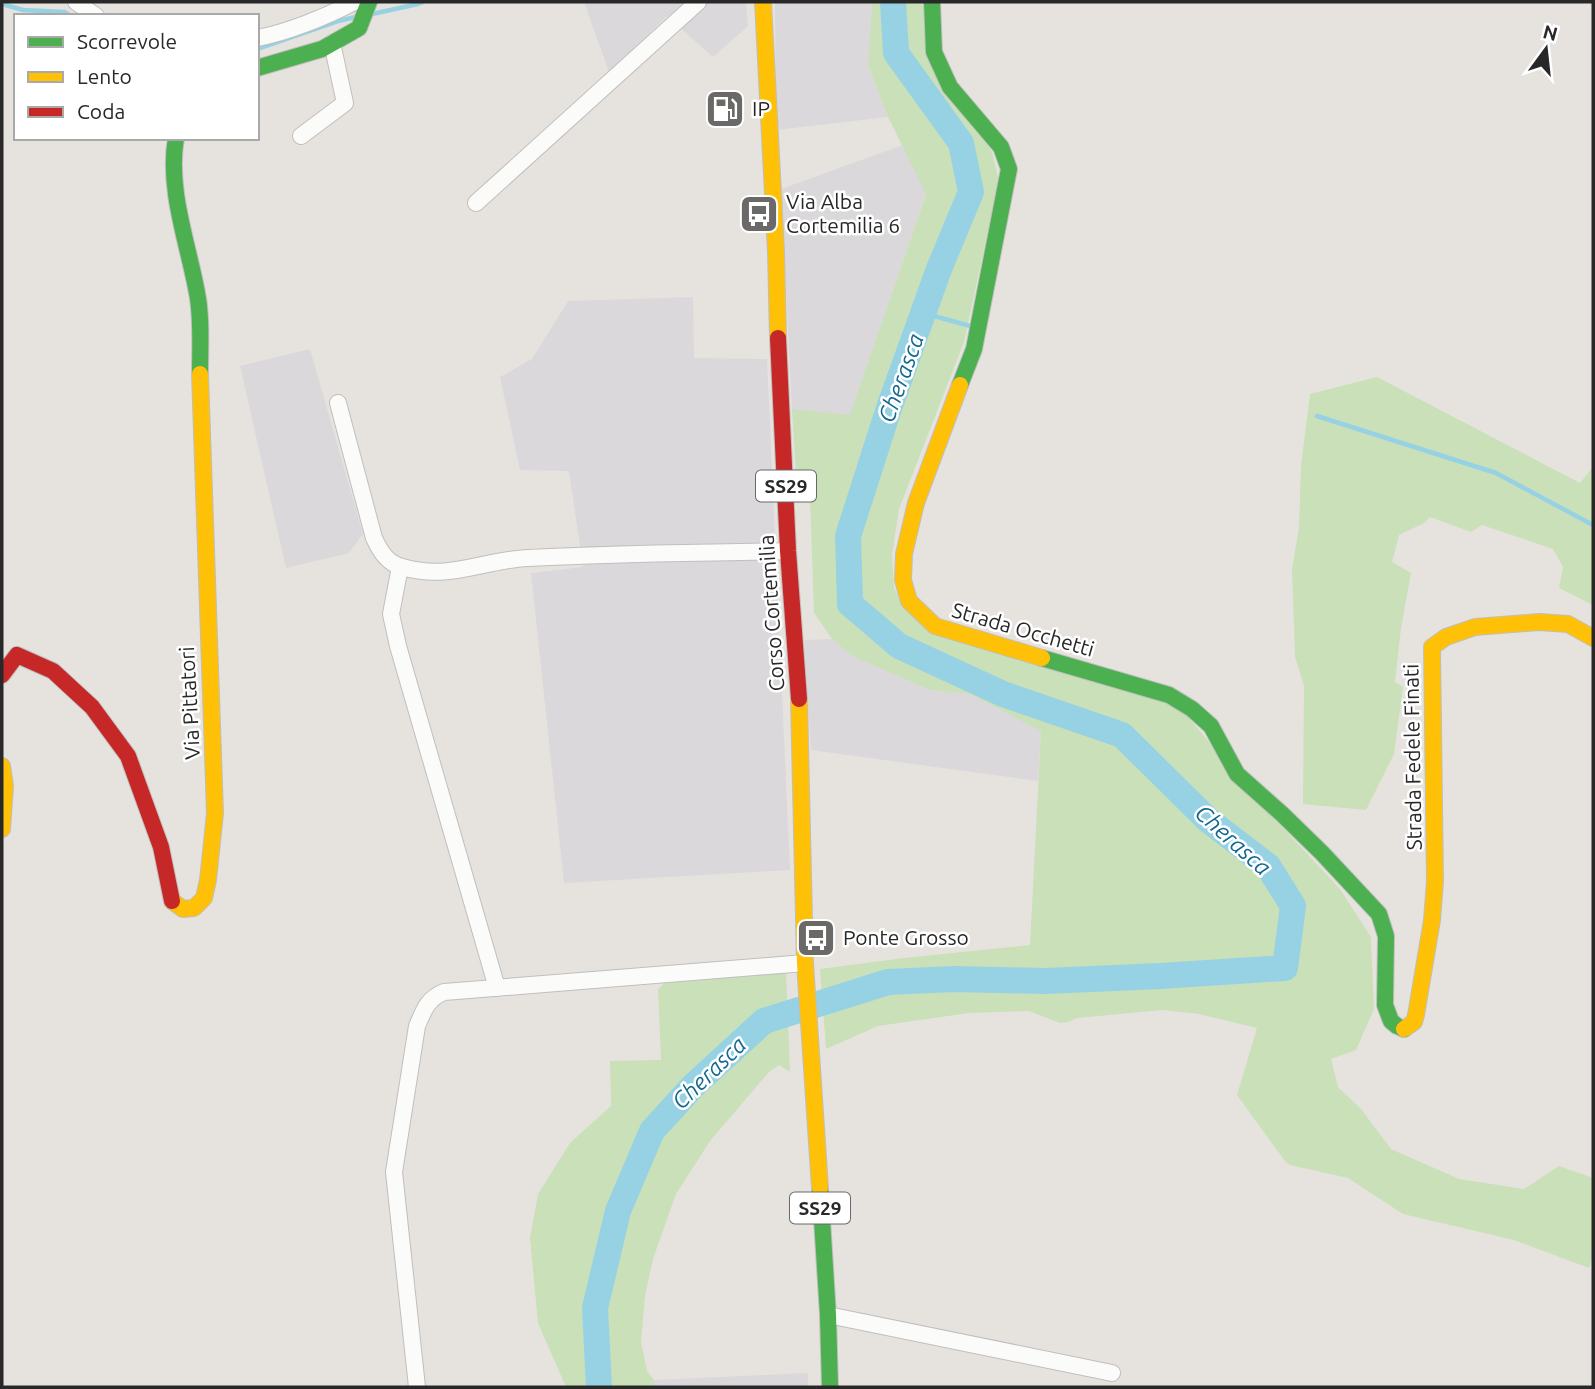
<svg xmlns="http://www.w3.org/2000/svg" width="1595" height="1389" font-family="Ubuntu,sans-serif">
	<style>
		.industrial { fill: #dad8da }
		.green { fill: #c9e0b9 }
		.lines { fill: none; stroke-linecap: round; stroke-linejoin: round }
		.stream { stroke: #96d2e4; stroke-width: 4.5 }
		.river { stroke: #96d2e4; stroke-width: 26 }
		.street-casing { stroke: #c0bfbf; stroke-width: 18 }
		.fast-casing { stroke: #c0bfbf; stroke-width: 18 }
		.slow-casing { stroke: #c0bfbf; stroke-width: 18 }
		.jam-casing { stroke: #c0bfbf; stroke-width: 18 }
		.street { stroke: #fbfbfa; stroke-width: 16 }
		.fast { stroke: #4caf50; stroke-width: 16 }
		.slow { stroke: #ffc107; stroke-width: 16 }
		.jam { stroke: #c62828; stroke-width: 16 }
		.labels { text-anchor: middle; stroke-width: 5; stroke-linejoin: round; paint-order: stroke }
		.shield { fill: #fff; stroke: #686868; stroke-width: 2 }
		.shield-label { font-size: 19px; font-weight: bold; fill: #282828 }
		.poi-label { font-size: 21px; fill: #282828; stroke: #fff; text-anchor: start }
		.street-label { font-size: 21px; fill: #282828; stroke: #fff }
		.water-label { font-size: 23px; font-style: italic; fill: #146891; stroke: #fff }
	</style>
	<rect width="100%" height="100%" fill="#e6e3de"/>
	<path class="industrial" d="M 584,2 L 746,2 L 748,26 L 713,57 L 667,16 L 609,72 Z
		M 775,2 L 872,2 L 868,65 L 888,117 L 776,130 Z
		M 903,145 L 926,193 L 850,416 L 792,409 L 781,189 Z
		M 693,297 L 694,358 L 767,359 L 790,870 L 564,883 L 531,573 L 583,567 L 569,471 L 520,470 L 500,377 L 532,359 L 568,301 Z
		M 310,349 L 363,534 L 349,553 L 286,568 L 240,366 Z
		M 832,639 L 852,656 L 930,690 L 970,694 L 1041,730 L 1038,781 L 811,750 L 804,640 Z
		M 808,1373 L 808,1387 L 652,1387 L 654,1380 Z"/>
	<path class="green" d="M 872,2 L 926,2 L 930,52 L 992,152 L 998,177 L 996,193 L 964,342 L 899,509 L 892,555 L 894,588 L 908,611 L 1159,700 L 1185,713 L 1255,798 L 1340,889 L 1371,937 L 1374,1009 L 1356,1050 L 1331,1059 L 1338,1087 L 1361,1109 L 1391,1149 L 1459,1179 L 1524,1189 L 1559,1166 L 1593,1178 L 1593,1255 L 1589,1268 L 1514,1240 L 1403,1214 L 1348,1178 L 1290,1165 L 1285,1161 L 1237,1095 L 1257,1028 L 1199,1014 L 1163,1010 L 1077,1018 L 1068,1022 L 1060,1023 L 1029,1011 L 969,1013 L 878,1026 L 826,1049 L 820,969 L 904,958 L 1030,945 L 1041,731 L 970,694 L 930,690 L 852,656 L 832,639 L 814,613 L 810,495 L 797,490 L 792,409 L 850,415 L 926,194 L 888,117 L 868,65 Z
		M 1377,377 L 1580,483 L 1593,467 L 1593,605 L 1559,588 L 1563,567 L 1553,549 L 1482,525 L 1471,532 L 1430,517 L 1424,523 L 1399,535 L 1392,562 L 1411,573 L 1401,628 L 1395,682 L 1403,687 L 1394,754 L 1366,810 L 1303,804 L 1304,686 L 1295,657 L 1292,570 L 1299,527 L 1301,466 L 1310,394 Z
		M 786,971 L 790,1072 L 779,1065 L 769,1072 L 710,1141 L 676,1194 L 653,1259 L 645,1296 L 641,1342 L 647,1371 L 654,1380 L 653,1387 L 566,1387 L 538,1323 L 530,1238 L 538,1194 L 570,1143 L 611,1106 L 610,1061 L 661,1060 L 658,989 L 667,981 Z"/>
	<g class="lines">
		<path class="stream" d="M 2,4 L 23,10 L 65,12 L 71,16
			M 372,14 L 418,4 L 423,2
			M 257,49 L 338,21 L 356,17
			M 923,313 L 974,327
			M 1317,416 L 1496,473 L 1593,525"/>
		<path class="river" d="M 599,1387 L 595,1308 L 618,1211 L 652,1131 L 693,1086 L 764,1021 L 888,982 L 954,979 L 1045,981 L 1161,976 L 1285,968 L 1293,906 L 1268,866 L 1208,820 L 1122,735 L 1003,694 L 899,646 L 850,604 L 848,536 L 889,408 L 939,269 L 971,192 L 961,143 L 896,53 L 893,2"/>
		<g class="street-casing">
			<path id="street" d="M 76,2 L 96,16
				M 257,38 C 286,33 328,16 354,2
				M 301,136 L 345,103 L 332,43
				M 476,203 L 698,2
				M 338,403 L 374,538 C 380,551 387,563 402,567 C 450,581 482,560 528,558 C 614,553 702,553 788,551
				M 400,567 L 391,614 L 398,646 L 497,988
				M 828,1315 L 1112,1373
				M 417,1387 L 394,1172 L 417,1026 C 424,1010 427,999 444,992 L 805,963"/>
		</g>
		<g class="fast-casing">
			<path id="fast" d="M 932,2 L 934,52 L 950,87 L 1001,147 L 1009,169 L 974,349 L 960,385
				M 257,68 L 322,49 L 359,28 L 369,2
				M 176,138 C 167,189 188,243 197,293 C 202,317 200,349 200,374
				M 1042,658 L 1169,695 L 1192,709 L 1211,726 L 1237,774 L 1282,814 L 1322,853 L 1379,914 L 1386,936 L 1385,1005 L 1391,1021 L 1397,1026 L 1404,1029
				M 820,1188 L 828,1315 L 830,1387"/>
		</g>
		<g class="slow-casing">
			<path id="slow" d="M 763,2 L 776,252 L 778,338
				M 960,385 L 916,503 L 904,554 L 903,580 L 909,601 L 935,626 L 1042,658
				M 799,699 L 805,963 L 820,1188
				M 2,766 L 5,786 L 2,829
				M 172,901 L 183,909 L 194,908 L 204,898 L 208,880 L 215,813 L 200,374
				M 1404,1029 L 1414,1022 L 1416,1015 L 1432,920 L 1435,881 L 1432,647 L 1446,637 L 1475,627 L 1539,622 L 1568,624 L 1593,638"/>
		</g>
		<g class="jam-casing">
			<path id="jam" d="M 778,338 L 788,551 L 799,699
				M 2,675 L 17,655 L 53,671 L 92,707 L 128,756 L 161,847 L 172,901"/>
		</g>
		<use href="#street" class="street"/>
		<use href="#fast" class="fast"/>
		<use href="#slow" class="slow"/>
		<use href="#jam" class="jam"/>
	</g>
	<defs>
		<g id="fuel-square" transform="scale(2.0125)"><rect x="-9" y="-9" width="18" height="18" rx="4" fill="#6a6968" stroke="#fff"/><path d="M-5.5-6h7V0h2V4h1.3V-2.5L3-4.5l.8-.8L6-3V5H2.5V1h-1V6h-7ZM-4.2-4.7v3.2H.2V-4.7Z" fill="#fff"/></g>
		<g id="bus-square" transform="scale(2.0125)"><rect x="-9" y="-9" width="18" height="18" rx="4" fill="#6a6968" stroke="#fff"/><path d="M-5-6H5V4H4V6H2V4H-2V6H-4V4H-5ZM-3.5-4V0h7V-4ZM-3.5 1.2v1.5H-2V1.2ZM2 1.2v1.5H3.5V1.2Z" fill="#fff"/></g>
	</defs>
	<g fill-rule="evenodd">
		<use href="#fuel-square" x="725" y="109"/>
		<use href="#bus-square" x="759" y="214"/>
		<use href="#bus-square" x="816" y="938"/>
	</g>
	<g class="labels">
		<g class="shield">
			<rect x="756" y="470.5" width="60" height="31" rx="5"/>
			<rect x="790" y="1192.5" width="60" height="31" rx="5"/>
		</g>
		<g class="shield-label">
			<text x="786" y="493">SS29</text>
			<text x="820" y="1215">SS29</text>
		</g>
		<g class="poi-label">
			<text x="752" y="116">IP</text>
			<text x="786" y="209">Via Alba<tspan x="786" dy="24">Cortemilia 6</tspan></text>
			<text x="843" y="945">Ponte Grosso</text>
		</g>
		<g class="street-label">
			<text transform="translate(772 613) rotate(-94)" y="7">Corso Cortemilia</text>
			<text transform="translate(1023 630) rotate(16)" y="7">Strada Occhetti</text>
			<text transform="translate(190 703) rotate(-93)" y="7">Via Pittatori</text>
			<text transform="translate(1413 757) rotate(-91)" y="7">Strada Fedele Finati</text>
		</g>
		<g class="water-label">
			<text transform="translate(901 378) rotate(-70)" y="8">Cherasca</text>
			<text transform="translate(1233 840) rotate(42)" y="8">Cherasca</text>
			<text transform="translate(709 1073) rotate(-44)" y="8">Cherasca</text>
		</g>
	</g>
	<rect width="1595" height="1389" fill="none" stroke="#282828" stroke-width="7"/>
	<rect x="14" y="14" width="245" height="126" fill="#ffffff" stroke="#a9a9a9" stroke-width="2"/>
	<rect x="28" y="37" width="35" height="10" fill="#4caf50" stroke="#a9a9a9" stroke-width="2"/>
	<text x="77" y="49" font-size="21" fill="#282828">Scorrevole</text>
	<rect x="28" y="72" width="35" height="10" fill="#ffc107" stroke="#a9a9a9" stroke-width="2"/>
	<text x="77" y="84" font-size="21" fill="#282828">Lento</text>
	<rect x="28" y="107" width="35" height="10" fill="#c62828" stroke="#a9a9a9" stroke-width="2"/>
	<text x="77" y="119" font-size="21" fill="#282828">Coda</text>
	<g transform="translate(1546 49) rotate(15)" stroke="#ffffff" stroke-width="5" paint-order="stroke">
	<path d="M0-5L12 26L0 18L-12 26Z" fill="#282828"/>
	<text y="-10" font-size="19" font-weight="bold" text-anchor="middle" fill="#282828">N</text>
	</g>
</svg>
